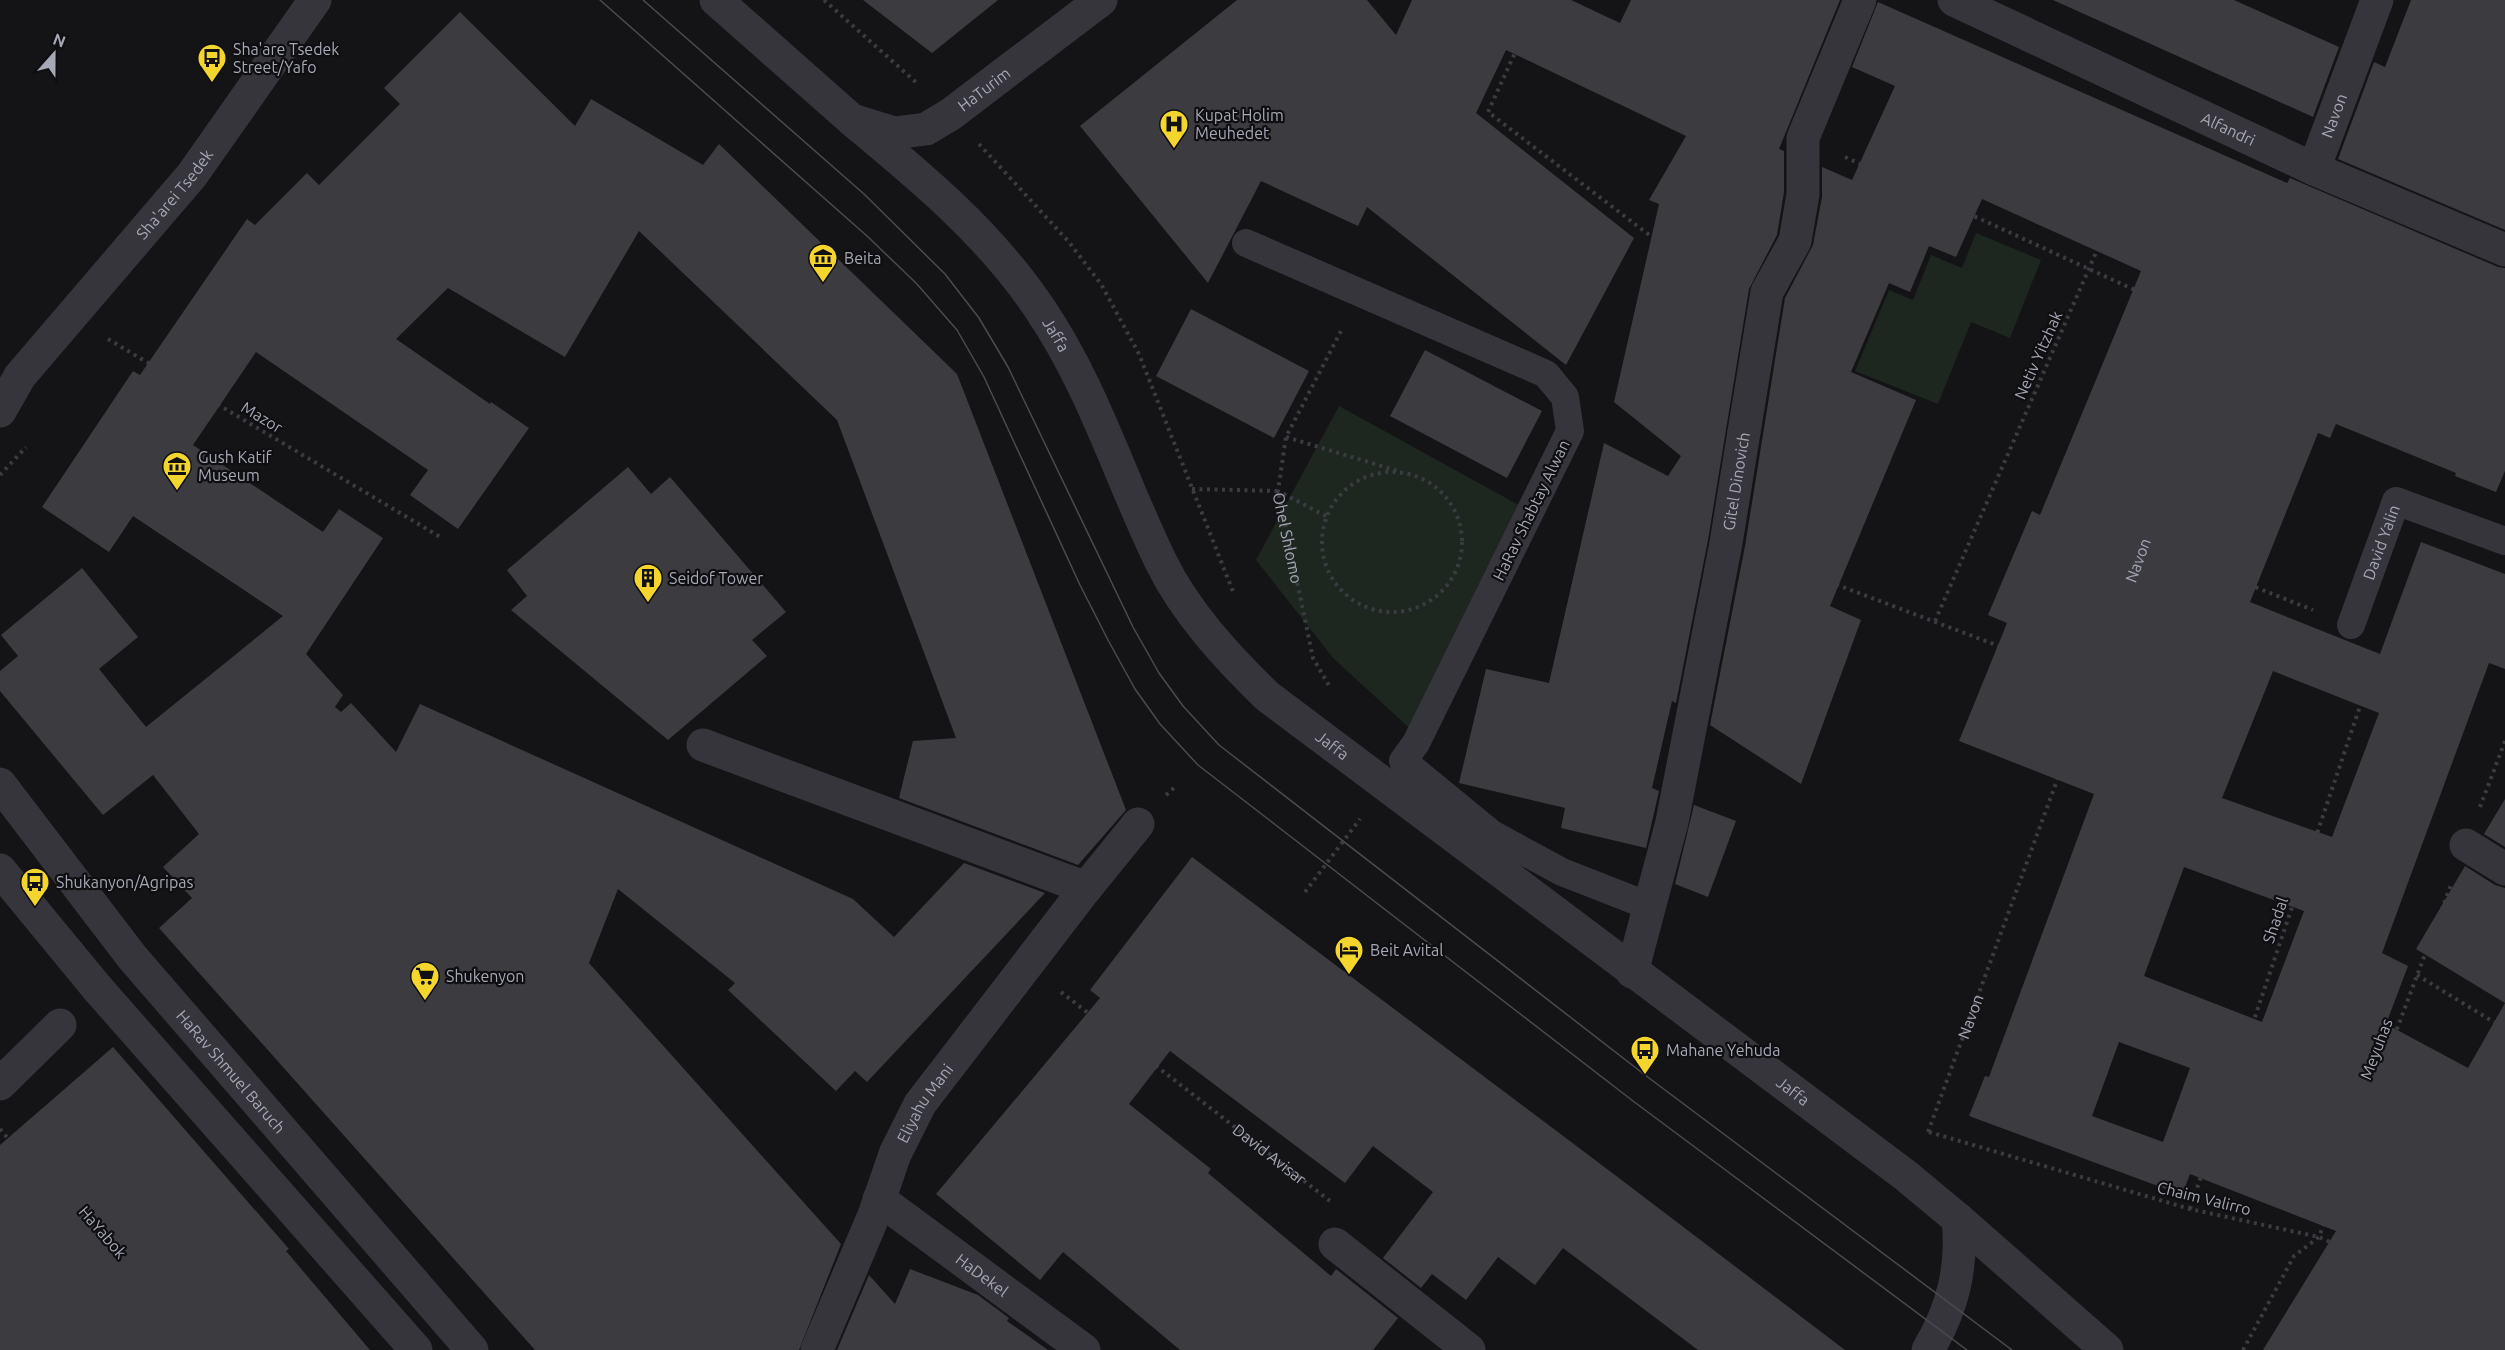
<svg xmlns="http://www.w3.org/2000/svg" width="2505" height="1350" font-family="Ubuntu,sans-serif">
	<style>
		.green { fill: #1e2620 }
		.building { fill: #3c3c40; fill-rule: evenodd }
		.lines { fill: none; stroke-linecap: round; stroke-linejoin: round }
		.path { stroke: #3b3c42; stroke-width: 4; stroke-dasharray: 3 4.5; stroke-linecap: butt }
		.service { stroke: #35353b; stroke-width: 28 }
		.pedestrian { stroke: #35353b; stroke-width: 33 }
		.minor { stroke: #35353b; stroke-width: 33 }
		.tertiary { stroke: #35353b; stroke-width: 33 }
		.tram { stroke: #4a4b52; stroke-width: 1.5 }
		.labels { text-anchor: middle; stroke-width: 4.5; stroke-linejoin: round; paint-order: stroke }
		.poi-label { font-size: 16px; fill: #a6a8b6; stroke: #0f0f11; text-anchor: start }
		.street-label { font-size: 16px; fill: #a6a8b6; stroke: #0f0f11 }
	</style>
	<rect width="100%" height="100%" fill="#141416"/>
	<path class="green" d="M 1976,233 L 2041,260 L 2010,338 L 1971,322 L 1938,404 L 1855,371 L 1889,290 L 1913,300 L 1931,255 L 1962,268 Z
		M 1339,406 L 1528,510 L 1417,735 L 1333,658 L 1256,560 Z"/>
	<path class="building" d="M 863,0 L 998,0 L 932,53 Z
		M 1237,0 L 1367,0 L 1396,35 L 1412,0 L 1571,0 L 1620,23 L 1631,0 L 1840,0 L 1779,149 L 1784,151 L 1784,192 L 1777,235 L 1749,289 L 1708,540 L 1676,703 L 1672,701 L 1652,788 L 1659,791 L 1646,848 L 1561,828 L 1565,808 L 1459,783 L 1486,669 L 1549,683 L 1604,443 L 1668,476 L 1681,456 L 1614,402 L 1659,204 L 1649,200 L 1686,136 L 1506,50 L 1476,113 L 1634,238 L 1566,365 L 1367,207 L 1358,226 L 1261,181 L 1208,283 L 1080,126 Z
		M 2053,0 L 2234,0 L 2339,47 L 2313,117 Z
		M 2411,0 L 2505,0 L 2505,230 L 2338,159 L 2374,62 L 2385,67 Z
		M 1878,2 L 2287,183 L 2290,178 L 2498,267 L 2505,268 L 2505,471 L 2496,492 L 2455,476 L 2456,473 L 2336,424 L 2330,438 L 2318,433 L 2250,602 L 2380,654 L 2421,542 L 2505,574 L 2505,669 L 2489,663 L 2382,953 L 2408,966 L 2386,1024 L 2468,1068 L 2505,1003 L 2416,949 L 2465,866 L 2495,885 L 2505,888 L 2505,1350 L 2263,1350 L 2336,1231 L 2190,1174 L 2182,1195 L 1969,1116 L 1985,1076 L 1989,1077 L 2094,794 L 1959,741 L 2007,623 L 1988,615 L 2032,511 L 2040,515 L 2141,271 L 1982,199 L 1956,257 L 1929,246 L 1910,292 L 1889,283 L 1851,372 L 1916,400 L 1830,606 L 1861,620 L 1801,784 L 1710,725 L 1745,546 L 1785,298 L 1813,245 L 1822,197 L 1822,167 L 1852,180 L 1895,86 L 1852,67 ZM 2273,671 L 2379,713 L 2332,837 L 2222,798 ZM 2184,867 L 2304,911 L 2262,1022 L 2144,976 ZM 2119,1042 L 2190,1068 L 2163,1142 L 2092,1116 Z
		M 460,12 L 575,126 L 591,99 L 703,165 L 719,144 L 957,374 L 1126,810 L 1078,865 L 899,798 L 913,741 L 956,738 L 837,420 L 639,231 L 565,357 L 448,288 L 396,339 L 490,404 L 491,402 L 529,428 L 458,529 L 410,495 L 428,470 L 256,352 L 193,445 L 323,532 L 339,509 L 383,538 L 306,654 L 343,695 L 335,707 L 341,712 L 351,703 L 396,752 L 420,704 L 853,899 L 894,937 L 964,863 L 1045,893 L 867,1082 L 855,1071 L 836,1091 L 728,990 L 735,983 L 618,889 L 589,963 L 841,1244 L 799,1350 L 535,1350 L 159,928 L 192,898 L 163,867 L 199,834 L 153,775 L 103,815 L 0,691 L 0,671 L 18,656 L 1,635 L 82,568 L 138,637 L 99,669 L 146,727 L 283,616 L 133,516 L 109,552 L 42,507 L 133,371 L 140,375 L 247,219 L 255,225 L 307,173 L 319,185 L 400,104 L 384,88 Z
		M 1191,309 L 1309,371 L 1274,438 L 1156,376 Z
		M 1425,350 L 1542,411 L 1507,478 L 1390,416 Z
		M 628,467 L 651,494 L 670,477 L 786,612 L 752,640 L 767,656 L 668,740 L 511,610 L 527,596 L 507,570 Z
		M 2505,799 L 2505,847 L 2484,834 Z
		M 1694,805 L 1736,821 L 1708,897 L 1675,884 Z
		M 1192,857 L 1615,1175 L 1845,1350 L 1698,1350 L 1563,1248 L 1535,1285 L 1498,1257 L 1466,1300 L 1432,1274 L 1421,1288 L 1383,1258 L 1433,1192 L 1373,1146 L 1345,1183 L 1170,1051 L 1129,1104 L 1211,1169 L 1208,1173 L 1331,1276 L 1336,1269 L 1398,1318 L 1373,1350 L 1180,1350 L 1063,1252 L 1040,1280 L 936,1194 L 1100,998 L 1090,990 Z
		M 113,1047 L 289,1249 L 286,1251 L 370,1350 L 0,1350 L 0,1145 Z
		M 910,1269 L 978,1295 L 1009,1318 L 1007,1321 L 1048,1350 L 837,1350 L 869,1275 L 895,1304 Z"/>
	<g class="lines">
		<g class="path">
			<path d="M 824,0 L 918,84"/>
			<path d="M 1539,0 L 1488,112 L 1724,292"/>
			<path d="M 979,144 L 1068,241 L 1101,284 L 1139,354 L 1234,594"/>
			<path d="M 1845,157 L 2233,335"/>
			<path d="M 108,339 L 442,538"/>
			<path d="M 1286,437 L 1401,472"/>
			<circle cx="1392" cy="542" r="70"/>
			<path d="M 0,475 L 26,447"/>
			<path id="s1" d="M 1192,489 L 1278,491 L 1313,658 L 1331,689"/>
			<path d="M 1326,516 L 1278,491 L 1286,437 L 1342,329"/>
			<path d="M 2144,543 L 2313,610"/>
			<path d="M 1766,558 L 2094,682"/>
			<path d="M 1935,621 L 2146,138"/>
			<path d="M 2387,640 L 2457,668"/>
			<path d="M 1166,795 L 1175,787"/>
			<path d="M 2480,807 L 2505,741"/>
			<path d="M 1305,892 L 1360,819"/>
			<path d="M 2417,975 L 2505,1029"/>
			<path id="s2" d="M 1061,992 L 1330,1201"/>
			<path d="M 0,1129 L 189,1350"/>
			<path id="s3" d="M 1928,1132 L 2144,543 L 2233,335 L 2295,208"/>
			<path d="M 1929,1132 L 2190,1209 L 2319,1237 L 2411,1279 L 2505,1339"/>
			<path d="M 2190,1209 L 2377,656"/>
			<path d="M 1253,1350 L 1309,1279"/>
			<path d="M 2243,1350 L 2294,1256 L 2319,1237 L 2451,885"/>
		</g>
		<g class="service">
			<path d="M 1246,243 L 1546,374 L 1565,397 L 1570,431 L 1416,743 L 1403,761 L 1492,834 L 1562,872 L 1649,906"/>
			<path id="s4" d="M 2351,625 L 2396,501 L 2505,541"/>
		</g>
		<path class="pedestrian" d="M 1744,432 L 1767,292 L 1795,241 L 1803,194 L 1803,138 L 1860,0
			M 1958,1219 L 2107,1350"/>
		<g class="minor">
			<path id="s5" d="M 1954,0 L 2314,169 L 2505,250"/>
			<path id="s6" d="M 852,120 C 921,177 990,234 1040,309 C 1093,387 1120,478 1161,562 C 1186,613 1227,657 1267,696 L 1905,1175 L 1958,1219 C 1963,1267 1953,1308 1928,1350"/>
			<path id="s7" d="M 2314,169 L 2377,0"/>
			<path d="M 703,745 L 1086,888"/>
			<path d="M 2466,845 L 2505,869"/>
			<path id="s8" d="M 1632,972 L 1672,822 L 1726,543 L 1744,432"/>
			<path d="M 0,1084 L 60,1025"/>
			<path id="s9" d="M 879,1199 L 1084,1350"/>
			<path d="M 1335,1244 L 1469,1350"/>
			<path id="s10" d="M 817,1350 L 874,1215 L 895,1154 L 920,1104 L 1086,888 L 1138,824"/>
		</g>
		<g class="tertiary">
			<path id="s11" d="M 716,0 L 852,120 L 894,133 L 926,129 L 951,114 L 1101,0"/>
			<path id="s12" d="M 0,411 L 20,376 L 192,175 L 315,0"/>
			<path id="s13" d="M 0,784 L 132,957 L 472,1350"/>
			<path d="M 0,870 L 98,989 L 416,1350"/>
		</g>
		<path class="tram" d="M 600,0 L 867,236 L 916,283 L 957,330 L 984,377 L 1080,585 L 1108,640 L 1135,689 L 1160,724 L 1198,765 L 1633,1101 L 1967,1350
			M 643,0 L 864,194 L 945,274 L 979,318 L 1008,367 L 1133,627 L 1159,673 L 1183,706 L 1219,745 L 1645,1075 L 2012,1350"/>
	</g>
	<defs>
		<g id="bus-pin" transform="scale(1.5)"><path d="M0 17L-7.5 6A9.5 9.5 0 1 1 7.5 6Z" fill="#f4d52e" stroke="#0f0f11"/><path d="M-5-6H5V4H4V6H2V4H-2V6H-4V4H-5ZM-3.5-4V0h7V-4ZM-3.5 1.2v1.5H-2V1.2ZM2 1.2v1.5H3.5V1.2Z" fill="#111"/></g>
		<g id="hospital-pin" transform="scale(1.5)"><path d="M0 17L-7.5 6A9.5 9.5 0 1 1 7.5 6Z" fill="#f4d52e" stroke="#0f0f11"/><path d="M-5-5h3v3.5h4V-5h3V5h-3V1.5h-4V5h-3Z" fill="#111"/></g>
		<g id="museum-pin" transform="scale(1.5)"><path d="M0 17L-7.5 6A9.5 9.5 0 1 1 7.5 6Z" fill="#f4d52e" stroke="#0f0f11"/><path d="M0-6L6-3V-2H-6V-3ZM-5-1h2V3h-2ZM-1-1h2V3h-2ZM3-1h2V3H3ZM-6 4H6V6H-6Z" fill="#111"/></g>
		<g id="building-pin" transform="scale(1.5)"><path d="M0 17L-7.5 6A9.5 9.5 0 1 1 7.5 6Z" fill="#f4d52e" stroke="#0f0f11"/><path d="M-4-6H4V6H1V3H-1V6H-4ZM-2.5-4.3h1.7v1.8h-1.7ZM.8-4.3h1.7v1.8H.8ZM-2.5-1h1.7V.8h-1.7ZM.8-1h1.7V.8H.8Z" fill="#111"/></g>
		<g id="hotel-pin" transform="scale(1.5)"><path d="M0 17L-7.5 6A9.5 9.5 0 1 1 7.5 6Z" fill="#f4d52e" stroke="#0f0f11"/><path d="M-6-4.5h1.5V1H6V5H4.5V3h-9V5H-6ZM-4 0a1.8 1.8 0 1 1 3.6 0ZM.5 0V-2.5h3Q6-2.5 6 0Z" fill="#111"/></g>
		<g id="supermarket-pin" transform="scale(1.5)"><path d="M0 17L-7.5 6A9.5 9.5 0 1 1 7.5 6Z" fill="#f4d52e" stroke="#0f0f11"/><path d="M-6-5.5h2.5l.6 2H6L4.5 2H-2.5L-4.4-4H-6ZM-1.5 3.2a1.3 1.3 0 1 0 .1 0ZM3 3.2a1.3 1.3 0 1 0 .1 0Z" fill="#111"/></g>
	</defs>
	<g fill-rule="evenodd">
		<use href="#bus-pin" x="212" y="58"/>
		<use href="#hospital-pin" x="1174" y="124"/>
		<use href="#museum-pin" x="823" y="258"/>
		<use href="#museum-pin" x="177" y="466"/>
		<use href="#building-pin" x="648" y="578"/>
		<use href="#bus-pin" x="35" y="882"/>
		<use href="#hotel-pin" x="1349" y="950"/>
		<use href="#supermarket-pin" x="425" y="976"/>
		<use href="#bus-pin" x="1645" y="1050"/>
	</g>
	<g class="labels">
		<g class="poi-label">
			<text x="233" y="55">Sha'are Tsedek<tspan x="233" dy="18">Street/Yafo</tspan></text>
			<text x="1195" y="121">Kupat Holim<tspan x="1195" dy="18">Meuhedet</tspan></text>
			<text x="844" y="264">Beita</text>
			<text x="198" y="463">Gush Katif<tspan x="198" dy="18">Museum</tspan></text>
			<text x="669" y="584">Seidof Tower</text>
			<text x="56" y="888">Shukanyon/Agripas</text>
			<text x="1370" y="956">Beit Avital</text>
			<text x="446" y="982">Shukenyon</text>
			<text x="1666" y="1056">Mahane Yehuda</text>
		</g>
		<g class="street-label">
			<text dy="6" stroke="none"><textPath href="#s11" startOffset="328">HaTurim</textPath></text>
			<text dy="6" stroke="none"><textPath href="#s7" startOffset="57">Navon</textPath></text>
			<text dy="6" stroke="none"><textPath href="#s5" startOffset="303">Alfandri</textPath></text>
			<text dy="6" stroke="none"><textPath href="#s12" startOffset="279">Sha'arei Tsedek</textPath></text>
			<text dy="6" stroke="none"><textPath href="#s6" startOffset="298">Jaffa</textPath></text>
			<text transform="translate(2038 355) rotate(-66)" y="6">Netiv Yitzhak</text>
			<text transform="translate(262 417) rotate(31)" y="6">Mazor</text>
			<text dy="6" stroke="none"><textPath href="#s8" startOffset="502">Gitel Dinovich</textPath></text>
			<text transform="translate(1531 510) rotate(-64)" y="6">HaRav Shabtay Alwan</text>
			<text dy="6" stroke="none"><textPath href="#s1" startOffset="134">Ohel Shlomo</textPath></text>
			<text dy="6" stroke="none"><textPath href="#s4" startOffset="88">David Yalin</textPath></text>
			<text dy="6" stroke="none"><textPath href="#s3" startOffset="609">Navon</textPath></text>
			<text dy="6" stroke="none"><textPath href="#s6" startOffset="802">Jaffa</textPath></text>
			<text transform="translate(2275 920) rotate(-71)" y="6">Shadal</text>
			<text dy="6" stroke="none"><textPath href="#s3" startOffset="123">Navon</textPath></text>
			<text transform="translate(2376 1049) rotate(-69)" y="6">Meyuhas</text>
			<text dy="6" stroke="none"><textPath href="#s13" startOffset="369">HaRav Shmuel Baruch</textPath></text>
			<text dy="6" stroke="none"><textPath href="#s6" startOffset="1378">Jaffa</textPath></text>
			<text dy="6" stroke="none"><textPath href="#s10" startOffset="270">Eliyahu Mani</textPath></text>
			<text dy="6" stroke="none"><textPath href="#s2" startOffset="264">David Avisar</textPath></text>
			<text transform="translate(2204 1198) rotate(14)" y="6">Chaim Valirro</text>
			<text transform="translate(103 1232) rotate(49)" y="6">HaYabok</text>
			<text dy="6" stroke="none"><textPath href="#s9" startOffset="128">HaDekel</textPath></text>
		</g>
	</g>
	<g transform="translate(54 54) rotate(21)" stroke="#0f0f11" stroke-width="4.5" paint-order="stroke">
	<path d="M0-4.5L10 22L0 15L-10 22Z" fill="#a6a8b6"/>
	<text y="-9" font-size="16" font-weight="bold" text-anchor="middle" fill="#a6a8b6">N</text>
	</g>
</svg>
